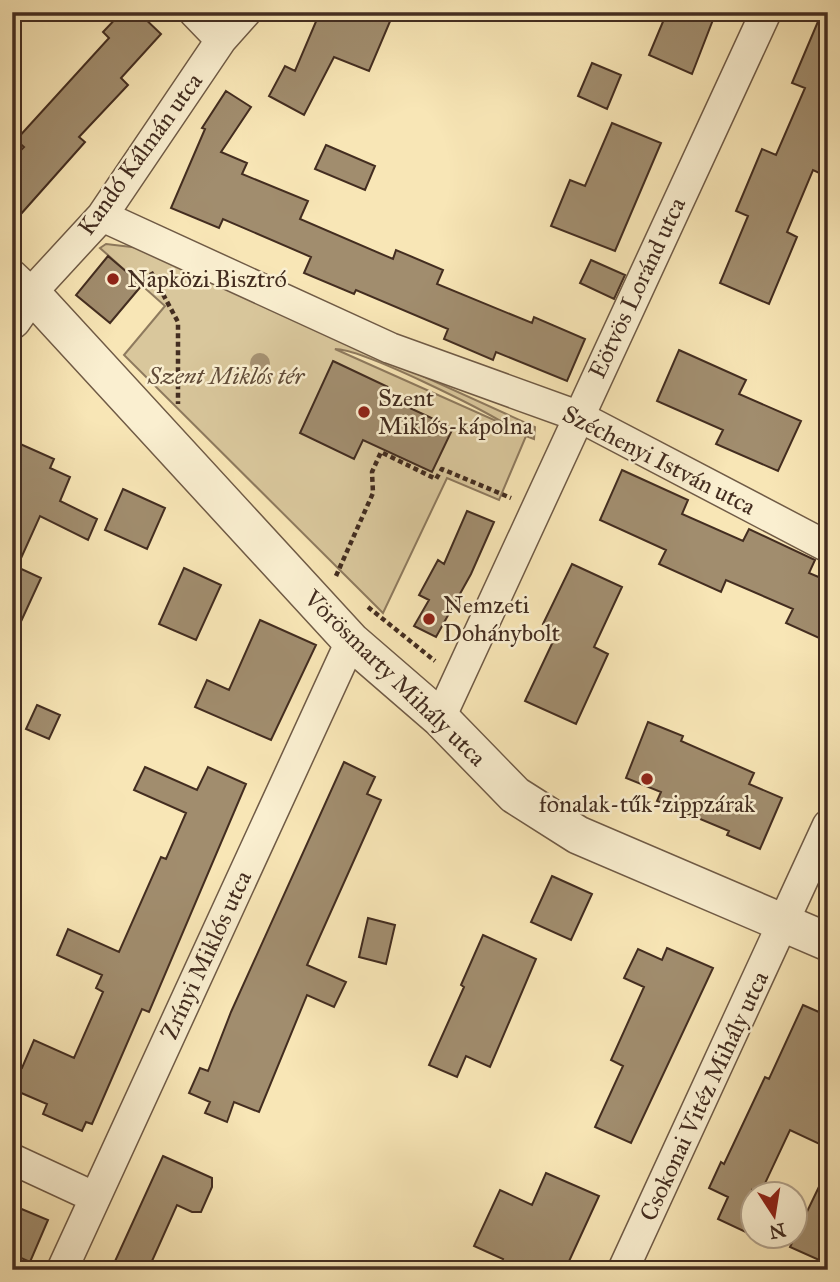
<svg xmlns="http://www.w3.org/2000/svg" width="840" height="1282" font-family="'IM FELL Great Primer',serif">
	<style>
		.green { fill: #d9c79c; stroke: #8e7a5e; stroke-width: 2; fill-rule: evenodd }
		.building { fill: #a18d6e; stroke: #432d20; stroke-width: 2 }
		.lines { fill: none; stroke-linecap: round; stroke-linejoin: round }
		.minor-casing { stroke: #705b46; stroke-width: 33 }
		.tertiary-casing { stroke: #705b46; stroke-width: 40 }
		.path { stroke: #432d20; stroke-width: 4.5; stroke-dasharray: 5 3.5; stroke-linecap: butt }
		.minor { stroke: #faefd0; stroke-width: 30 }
		.tertiary { stroke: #faefd0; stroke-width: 37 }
		.tree { fill: #a59171 }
		.poi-dot { fill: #8f2418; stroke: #faefd0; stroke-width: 2.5 }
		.labels { text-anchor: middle; stroke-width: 5; stroke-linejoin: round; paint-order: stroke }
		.street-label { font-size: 24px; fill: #432d20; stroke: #faefd0 }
		.poi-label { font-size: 24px; fill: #432d20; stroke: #faefd0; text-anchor: start }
		.park-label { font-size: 24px; font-style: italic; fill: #614c39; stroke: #faefd0 }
	</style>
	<rect width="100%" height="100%" fill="#f8e6b6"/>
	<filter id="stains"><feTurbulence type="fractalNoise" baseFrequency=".00286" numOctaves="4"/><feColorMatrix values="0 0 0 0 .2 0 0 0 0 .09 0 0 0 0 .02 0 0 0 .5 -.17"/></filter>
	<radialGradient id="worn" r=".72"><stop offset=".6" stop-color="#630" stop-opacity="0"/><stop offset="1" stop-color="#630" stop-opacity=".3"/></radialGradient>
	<path class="green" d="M 106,244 L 140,248 L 535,427 L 534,439 L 526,436 L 499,500 L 447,478 L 383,613 L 124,355 L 165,306 L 100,248 ZM 335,349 C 363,349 484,410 512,428 Z"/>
	<path class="building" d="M 122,12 L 138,12 L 161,34 L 121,78 L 128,85 L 79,137 L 85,142 L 12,224 L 12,159 L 24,147 L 16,140 L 109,38 L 103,32 Z
		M 320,12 L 394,12 L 369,71 L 334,57 L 304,115 L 269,96 L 285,66 L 295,71 Z
		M 667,12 L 716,12 L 692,74 L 649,55 Z
		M 822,12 L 828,12 L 828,177 L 813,170 L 787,232 L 797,237 L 769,304 L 720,283 L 748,216 L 736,211 L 762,149 L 776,155 L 805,88 L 792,83 Z
		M 592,63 L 621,75 L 607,109 L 578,96 Z
		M 226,91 L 251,107 L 221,152 L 247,163 L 242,174 L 308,201 L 300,219 L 393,259 L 396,250 L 443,270 L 437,284 L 532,323 L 534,317 L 585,339 L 567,381 L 496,352 L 493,360 L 444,339 L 448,329 L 356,290 L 354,294 L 304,273 L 311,257 L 223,219 L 219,228 L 171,208 L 205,129 L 202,128 Z
		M 612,123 L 661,143 L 615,251 L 551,226 L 570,180 L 585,186 Z
		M 326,145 L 375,166 L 365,190 L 315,169 Z
		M 108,256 L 142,285 L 110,323 L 76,295 Z
		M 591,260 L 625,275 L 614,299 L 580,283 Z
		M 679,350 L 746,380 L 739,394 L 801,421 L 778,471 L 716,444 L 723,430 L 657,401 Z
		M 333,361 L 388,387 L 384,396 L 453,428 L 432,472 L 363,440 L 354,459 L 300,433 Z
		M 18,443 L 54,459 L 50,468 L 70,477 L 60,501 L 97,519 L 88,540 L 40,516 L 17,567 L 41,578 L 12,641 L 12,456 Z
		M 622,470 L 688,500 L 682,514 L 743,541 L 749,529 L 815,560 L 809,573 L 828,581 L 828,642 L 786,623 L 793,609 L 726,580 L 721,592 L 659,564 L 666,550 L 600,520 Z
		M 123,489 L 165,508 L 147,549 L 105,530 Z
		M 467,511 L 494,522 L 471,574 L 436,637 L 414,626 L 429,600 L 419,595 L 438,560 L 444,564 Z
		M 572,564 L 622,587 L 594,647 L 608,654 L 576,724 L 525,701 L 558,631 L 543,624 Z
		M 184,568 L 221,585 L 196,640 L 159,624 Z
		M 260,620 L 316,645 L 271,740 L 195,707 L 207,680 L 229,690 Z
		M 37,705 L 60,715 L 49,739 L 26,729 Z
		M 648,722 L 683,736 L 681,741 L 754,773 L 749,784 L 782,798 L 760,849 L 727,835 L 729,831 L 657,801 L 661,792 L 626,778 Z
		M 344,762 L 375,777 L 367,794 L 381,800 L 307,965 L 346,982 L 334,1007 L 307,995 L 259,1112 L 234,1102 L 227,1122 L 205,1113 L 210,1102 L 189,1093 L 200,1068 L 208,1071 L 231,1012 Z
		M 145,767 L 197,790 L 208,767 L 246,784 L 149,1012 L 142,1009 L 92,1124 L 86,1122 L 82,1131 L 43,1114 L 47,1104 L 12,1089 L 12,1063 L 22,1068 L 34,1040 L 74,1058 L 103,992 L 96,988 L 102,975 L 57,955 L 68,929 L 119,952 L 161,857 L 166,859 L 186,813 L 134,790 Z
		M 552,876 L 592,894 L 571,940 L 531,922 Z
		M 368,918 L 395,925 L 386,964 L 359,957 Z
		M 483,935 L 536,959 L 490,1067 L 466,1056 L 457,1077 L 429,1065 L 464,987 L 461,985 Z
		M 667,948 L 713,968 L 631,1143 L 595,1127 L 623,1066 L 611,1060 L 644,987 L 624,978 L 638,949 L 662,960 Z
		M 803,1005 L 828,1016 L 828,1148 L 790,1130 L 760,1194 L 752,1190 L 752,1235 L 718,1219 L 728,1197 L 709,1188 L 721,1162 L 724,1164 L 765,1077 L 769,1079 Z
		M 163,1156 L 212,1178 L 212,1187 L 201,1212 L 192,1212 L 177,1205 L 148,1270 L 111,1270 Z
		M 828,1168 L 828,1264 L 790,1247 Z
		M 546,1173 L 599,1196 L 565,1270 L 498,1270 L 503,1259 L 474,1246 L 500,1190 L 532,1205 Z
		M 12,1205 L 48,1220 L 30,1262 L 12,1254 Z"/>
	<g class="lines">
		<g class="minor-casing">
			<path id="minor" d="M 194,12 L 221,40
				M 102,216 L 390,348 L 578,416 L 828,547
				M 12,275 L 31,293 L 102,216 L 221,40 L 246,12
				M 440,718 L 766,12
				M 12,1159 L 94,1197
				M 62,1270 L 351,641
				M 623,1270 L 828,825"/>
		</g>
		<g class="tertiary-casing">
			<path id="tertiary" d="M 12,320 L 31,293 L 351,641 L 440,718 L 515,795 L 578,835 L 828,942"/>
		</g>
		<path class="path" d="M 151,272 L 178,322 L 178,404
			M 336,576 L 373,493 L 372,472 L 381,452 L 436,479 L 442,469 L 511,498
			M 368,607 L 435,661"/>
		<use href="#minor" class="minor"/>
		<use href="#tertiary" class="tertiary"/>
	</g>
	<circle class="tree" cx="260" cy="363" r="10"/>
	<g class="poi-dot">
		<circle cx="113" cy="279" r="7"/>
		<circle cx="364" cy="412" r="7"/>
		<circle cx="429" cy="619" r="7"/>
		<circle cx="647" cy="779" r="7"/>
	</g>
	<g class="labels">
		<g class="street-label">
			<text transform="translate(140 154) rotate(-54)" y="8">Kandó Kálmán utca</text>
			<text transform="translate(637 288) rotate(-65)" y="8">Eötvös Loránd utca</text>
			<text transform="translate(659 460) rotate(27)" y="8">Széchenyi István utca</text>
			<text transform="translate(395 678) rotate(44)" y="8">Vörösmarty Mihály utca</text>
			<text transform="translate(206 955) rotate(-65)" y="8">Zrínyi Miklós utca</text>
			<text transform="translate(704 1096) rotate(-65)" y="8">Csokonai Vitéz Mihály utca</text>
		</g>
		<g class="poi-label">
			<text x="127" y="287">Napközi Bisztró</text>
			<text x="378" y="406">Szent<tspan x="378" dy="28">Miklós-kápolna</tspan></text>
			<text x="443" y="613">Nemzeti<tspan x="443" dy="28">Dohánybolt</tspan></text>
			<text x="647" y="812" text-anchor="middle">fonalak-tűk-zippzárak</text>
		</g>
		<g class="park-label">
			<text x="226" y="384">Szent Miklós tér</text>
		</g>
	</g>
	<rect width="840" height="1282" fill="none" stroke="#f8e6b6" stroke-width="42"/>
	<rect x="14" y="14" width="812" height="1254" fill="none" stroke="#432d20" stroke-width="3.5"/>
	<rect x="21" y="21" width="798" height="1240" fill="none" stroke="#432d20" stroke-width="2"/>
	<g transform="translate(774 1215) rotate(168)"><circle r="33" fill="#faefd0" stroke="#b1a18a" stroke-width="2"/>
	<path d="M0-5L12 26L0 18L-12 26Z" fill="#8f2418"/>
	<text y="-10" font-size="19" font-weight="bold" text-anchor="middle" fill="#432d20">N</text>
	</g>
	<rect width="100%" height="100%" filter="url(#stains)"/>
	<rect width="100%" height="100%" fill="url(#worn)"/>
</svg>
